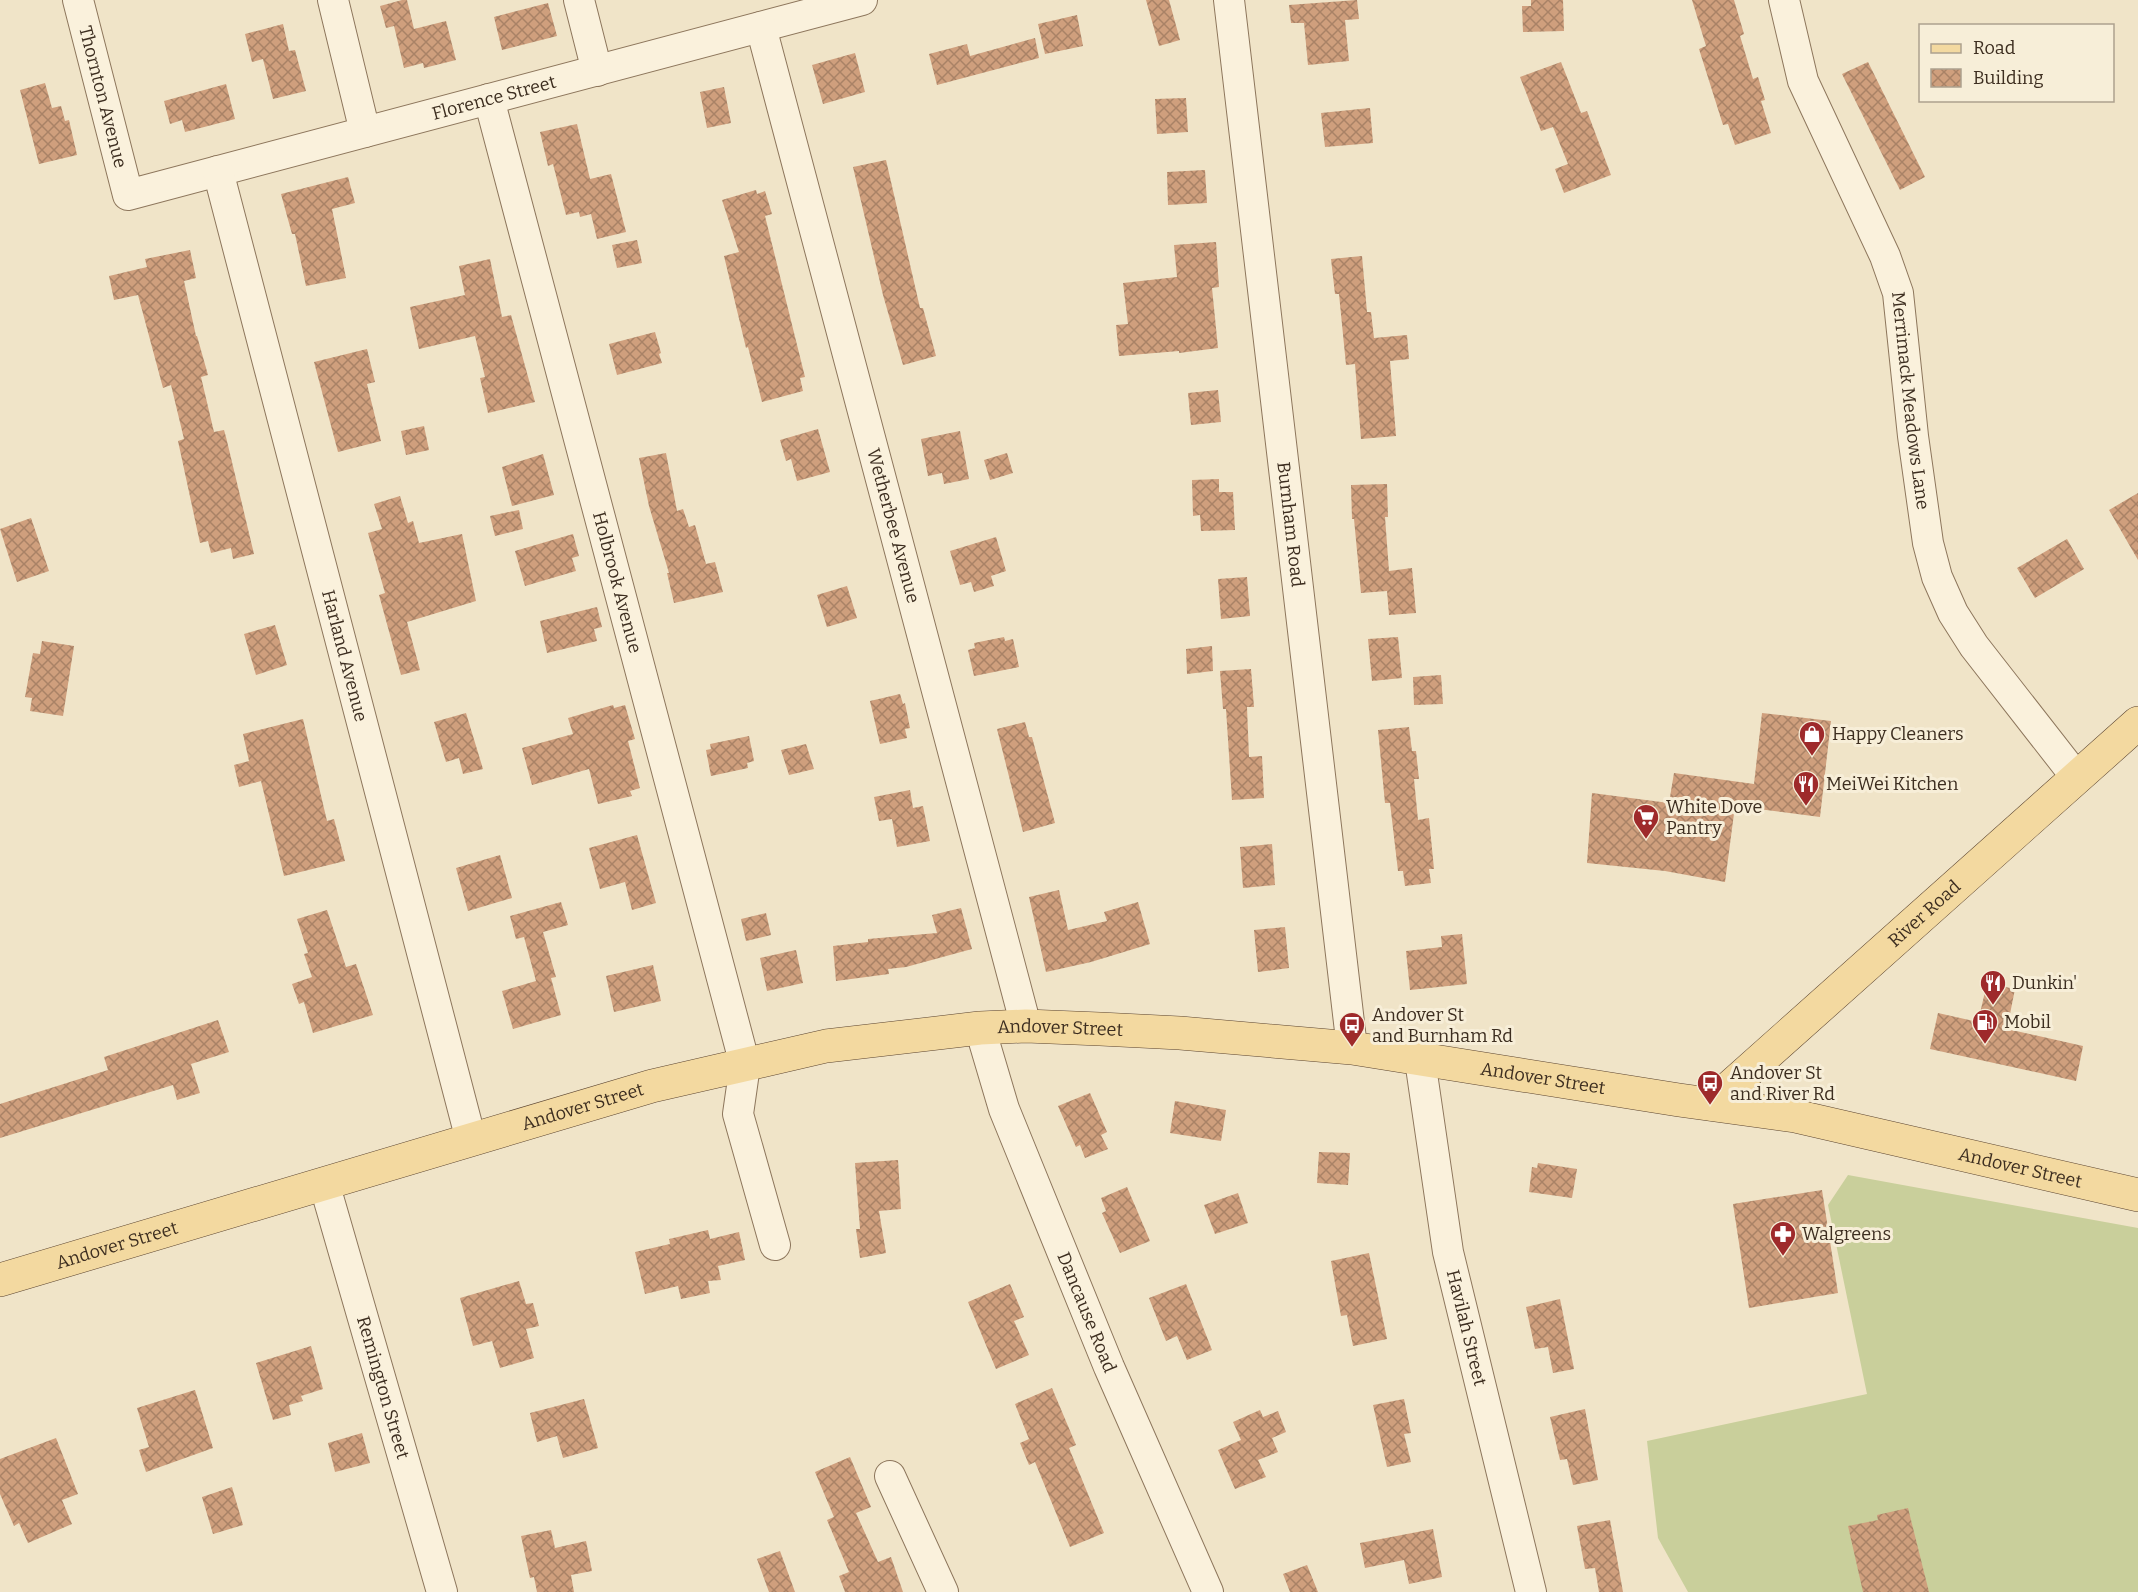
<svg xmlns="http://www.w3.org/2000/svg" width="2138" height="1592" font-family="Bitter,serif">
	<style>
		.grass { fill: #c9cf9b }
		.building { fill: url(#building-cross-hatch) }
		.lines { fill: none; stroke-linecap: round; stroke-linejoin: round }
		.minor-casing { stroke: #8d765c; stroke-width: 32 }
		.major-casing { stroke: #5b4430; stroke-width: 34 }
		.minor { stroke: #faf1dc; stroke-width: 30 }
		.major { stroke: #f3d9a0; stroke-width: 33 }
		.labels { text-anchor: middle; stroke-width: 6; stroke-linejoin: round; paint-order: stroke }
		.street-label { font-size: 18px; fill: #3d2e20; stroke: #f7eed8 }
		.poi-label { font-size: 18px; fill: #3d2e20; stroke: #f7eed8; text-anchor: start }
	</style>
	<defs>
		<pattern id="building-cross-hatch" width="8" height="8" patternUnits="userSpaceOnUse" patternTransform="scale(1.5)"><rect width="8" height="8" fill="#cf9f7d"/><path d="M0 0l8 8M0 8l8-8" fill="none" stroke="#a98266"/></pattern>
	</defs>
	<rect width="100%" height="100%" fill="#f0e4c8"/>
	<path class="grass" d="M 1848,1175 L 2138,1228 L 2138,1592 L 1688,1592 L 1658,1538 L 1647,1441 L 1867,1394 L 1828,1205 Z"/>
	<path class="building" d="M 402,0 L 407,0 L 414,29 L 446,21 L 456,60 L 424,68 L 423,63 L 404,68 L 394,26 L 386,28 L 380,6 Z
		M 1146,0 L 1169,0 L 1180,40 L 1159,46 Z
		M 1357,0 L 1359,19 L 1345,20 L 1349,61 L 1308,65 L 1304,23 L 1291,23 L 1289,5 Z
		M 1531,0 L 1563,0 L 1564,31 L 1523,32 L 1522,6 L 1531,6 Z
		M 1692,0 L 1734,0 L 1744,34 L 1740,36 L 1753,79 L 1758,77 L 1765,100 L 1761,101 L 1771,133 L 1735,145 L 1728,124 L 1723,125 L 1699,49 L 1706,46 Z
		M 548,3 L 557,36 L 502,50 L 494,17 Z
		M 1077,15 L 1083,46 L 1045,54 L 1038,24 Z
		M 283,24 L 289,51 L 295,50 L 306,91 L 273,99 L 263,59 L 252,62 L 245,34 Z
		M 1035,38 L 1039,58 L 937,85 L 929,54 L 967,44 L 970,56 Z
		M 855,53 L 865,92 L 823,104 L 812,65 Z
		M 1561,62 L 1581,113 L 1587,111 L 1611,175 L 1564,193 L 1555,169 L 1568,164 L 1553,127 L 1541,131 L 1520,77 Z
		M 1868,62 L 1925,177 L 1900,190 L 1842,74 Z
		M 45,83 L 52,108 L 61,106 L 65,121 L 69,120 L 77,155 L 39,164 L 20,90 Z
		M 226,84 L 235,119 L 185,132 L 182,120 L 170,124 L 164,101 Z
		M 724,87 L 731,123 L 707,128 L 700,92 Z
		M 1186,98 L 1188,132 L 1157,134 L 1155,99 Z
		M 1370,108 L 1373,143 L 1325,147 L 1321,113 Z
		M 577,124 L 590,179 L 611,174 L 626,232 L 597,239 L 591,214 L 580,217 L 579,212 L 566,215 L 553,164 L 548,166 L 540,132 Z
		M 886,160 L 920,308 L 923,308 L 936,356 L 903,365 L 883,295 L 853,167 Z
		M 1205,170 L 1207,203 L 1168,205 L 1167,172 Z
		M 348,177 L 355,203 L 332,209 L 346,278 L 306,286 L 295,234 L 292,234 L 281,194 Z
		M 756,190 L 757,194 L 765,191 L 772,214 L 765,216 L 805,377 L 800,378 L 803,391 L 762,402 L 748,347 L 746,348 L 724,256 L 739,252 L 722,200 Z
		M 637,240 L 642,263 L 617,268 L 612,245 Z
		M 1216,242 L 1219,287 L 1212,288 L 1218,348 L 1179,353 L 1179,351 L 1119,356 L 1116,325 L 1128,324 L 1123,283 L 1177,277 L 1174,245 Z
		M 190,250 L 196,278 L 184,281 L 196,336 L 197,336 L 208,375 L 201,377 L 214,432 L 224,430 L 226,437 L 254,554 L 233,559 L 231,548 L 211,553 L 208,541 L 200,543 L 178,441 L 184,439 L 171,385 L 163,388 L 138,295 L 114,300 L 109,276 L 147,267 L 145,259 Z
		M 1362,256 L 1367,312 L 1371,312 L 1374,338 L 1407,335 L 1409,359 L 1390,361 L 1396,436 L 1361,439 L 1355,364 L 1346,365 L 1339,294 L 1335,294 L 1331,259 Z
		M 490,259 L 502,317 L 511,315 L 535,402 L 488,413 L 480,378 L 485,377 L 475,336 L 419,349 L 410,307 L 465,295 L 459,266 Z
		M 655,332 L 661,353 L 659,354 L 662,363 L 617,375 L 609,344 Z
		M 367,349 L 375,382 L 367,384 L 381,441 L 338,452 L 314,362 Z
		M 1218,390 L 1221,422 L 1191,425 L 1188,393 Z
		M 424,426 L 429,450 L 406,455 L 401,431 Z
		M 818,429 L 830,472 L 797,481 L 791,459 L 786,461 L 780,440 Z
		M 960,431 L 969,479 L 944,484 L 942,473 L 928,476 L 921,439 Z
		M 666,453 L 677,511 L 683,509 L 689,527 L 695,525 L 706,564 L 715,562 L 723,592 L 674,603 L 667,573 L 669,573 L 649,506 L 639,458 Z
		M 1007,453 L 1013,473 L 990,480 L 984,460 Z
		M 543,454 L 554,495 L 512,506 L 502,467 Z
		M 1219,479 L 1219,492 L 1233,492 L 1235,530 L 1201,531 L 1200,515 L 1193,516 L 1192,480 Z
		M 1387,484 L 1388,517 L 1385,517 L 1389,571 L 1412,568 L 1416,613 L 1389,615 L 1387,591 L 1361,593 L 1354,519 L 1352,519 L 1351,485 Z
		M 2138,493 L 2138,560 L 2109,510 Z
		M 400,496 L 408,523 L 413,521 L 419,543 L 462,534 L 476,601 L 407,622 L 420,670 L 401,675 L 379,595 L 385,593 L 368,533 L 382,529 L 374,504 Z
		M 519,510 L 523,529 L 495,536 L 490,516 Z
		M 31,518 L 49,571 L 17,582 L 0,529 Z
		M 573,534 L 579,556 L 572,558 L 576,571 L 525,586 L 515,551 Z
		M 996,537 L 1006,571 L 991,576 L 994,586 L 974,592 L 971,582 L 960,585 L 950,551 Z
		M 2067,539 L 2084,569 L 2035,598 L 2017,568 Z
		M 1247,577 L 1250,616 L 1221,619 L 1218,579 Z
		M 847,586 L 857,618 L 827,627 L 817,595 Z
		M 597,607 L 602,627 L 594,629 L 597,641 L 547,653 L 540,621 Z
		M 275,625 L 287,665 L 256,675 L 244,634 Z
		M 1004,637 L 1005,641 L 1013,639 L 1019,667 L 974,676 L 968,650 L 975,648 L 974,643 Z
		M 1398,637 L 1402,678 L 1372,681 L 1368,639 Z
		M 42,641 L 74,646 L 63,716 L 30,711 L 32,698 L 25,697 L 33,653 L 40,654 Z
		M 1212,646 L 1213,671 L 1187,674 L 1186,649 Z
		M 1251,669 L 1254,707 L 1247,707 L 1249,757 L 1262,756 L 1264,798 L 1232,800 L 1226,709 L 1223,709 L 1220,671 Z
		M 1441,675 L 1443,704 L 1414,705 L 1413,677 Z
		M 900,694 L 903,704 L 905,703 L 910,728 L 905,729 L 907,738 L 880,744 L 870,701 Z
		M 613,705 L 614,708 L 625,705 L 635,739 L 628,741 L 640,788 L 630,791 L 632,796 L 598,804 L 589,769 L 532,785 L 522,748 L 573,734 L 568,718 Z
		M 466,713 L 483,769 L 463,774 L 459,758 L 446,762 L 434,722 Z
		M 1762,713 L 1831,721 L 1820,817 L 1735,806 L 1725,882 L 1665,871 L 1587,863 L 1592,793 L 1669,803 L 1674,773 L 1754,784 Z
		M 303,719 L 327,821 L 334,819 L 345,861 L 284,876 L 261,781 L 239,787 L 234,765 L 249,761 L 243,734 Z
		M 1025,722 L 1029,737 L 1032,737 L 1055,823 L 1023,832 L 997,729 Z
		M 1409,727 L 1412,751 L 1416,751 L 1419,779 L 1414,779 L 1418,820 L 1429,818 L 1434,869 L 1429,869 L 1431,883 L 1405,886 L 1403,871 L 1398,871 L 1390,803 L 1385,803 L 1378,730 Z
		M 749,736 L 754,761 L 747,763 L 748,768 L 711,776 L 706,750 L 711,749 L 710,744 Z
		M 806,744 L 814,769 L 789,775 L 781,750 Z
		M 910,790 L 913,808 L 923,806 L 930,841 L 897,847 L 892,819 L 879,821 L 874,797 Z
		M 637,835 L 656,903 L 632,910 L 625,882 L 600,889 L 589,848 Z
		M 1272,844 L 1275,885 L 1243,888 L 1240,847 Z
		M 500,855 L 512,898 L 468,911 L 456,868 Z
		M 1059,890 L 1068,930 L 1107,921 L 1104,912 L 1138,902 L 1150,944 L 1091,962 L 1046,972 L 1029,897 Z
		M 561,902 L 568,925 L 543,932 L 556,977 L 551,978 L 561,1015 L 513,1029 L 502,991 L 536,981 L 524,937 L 516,939 L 510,916 Z
		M 961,908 L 972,949 L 906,967 L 888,969 L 889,974 L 836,981 L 833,946 L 868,942 L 868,939 L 937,933 L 932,915 Z
		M 327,910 L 346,967 L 356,964 L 373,1015 L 313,1033 L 304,1002 L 299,1004 L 292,984 L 312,977 L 304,954 L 308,953 L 297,919 Z
		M 766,913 L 771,935 L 746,941 L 741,919 Z
		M 1285,927 L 1289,968 L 1258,972 L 1254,930 Z
		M 1462,934 L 1467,984 L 1410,990 L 1406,951 L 1442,947 L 1441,936 Z
		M 796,950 L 803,983 L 767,991 L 760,958 Z
		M 653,965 L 661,1001 L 614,1012 L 606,976 Z
		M 1987,983 L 2015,989 L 2007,1029 L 2083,1046 L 2076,1081 L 1930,1049 L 1938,1013 L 1978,1022 Z
		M 218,1020 L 229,1052 L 191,1064 L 200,1093 L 177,1100 L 173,1085 L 0,1138 L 0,1104 L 108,1070 L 104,1057 Z
		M 1090,1093 L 1107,1132 L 1101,1135 L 1108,1149 L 1085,1158 L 1080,1145 L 1076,1147 L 1058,1106 Z
		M 1175,1101 L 1226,1110 L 1221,1141 L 1170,1133 Z
		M 1319,1152 L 1350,1153 L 1348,1185 L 1317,1183 Z
		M 898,1160 L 901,1209 L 879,1211 L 886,1253 L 860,1258 L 856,1229 L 860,1229 L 855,1163 Z
		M 1538,1163 L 1577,1169 L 1572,1198 L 1529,1192 L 1532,1167 L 1537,1168 Z
		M 1127,1187 L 1150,1241 L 1120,1253 L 1102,1213 L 1106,1211 L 1101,1198 Z
		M 1822,1190 L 1838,1293 L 1749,1308 L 1733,1204 Z
		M 1238,1193 L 1248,1223 L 1215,1234 L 1204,1205 Z
		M 708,1230 L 710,1239 L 739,1232 L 745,1260 L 718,1266 L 721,1280 L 708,1281 L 710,1293 L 681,1299 L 678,1286 L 645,1294 L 635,1252 L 670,1244 L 669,1239 Z
		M 1369,1253 L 1387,1339 L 1353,1346 L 1347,1315 L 1341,1316 L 1331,1261 Z
		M 519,1281 L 526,1304 L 533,1303 L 539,1326 L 526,1329 L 534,1358 L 500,1368 L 492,1341 L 473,1346 L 460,1298 Z
		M 1010,1284 L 1024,1317 L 1014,1321 L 1029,1355 L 996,1369 L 968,1302 Z
		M 1186,1284 L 1212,1350 L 1187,1360 L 1177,1336 L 1166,1341 L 1149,1298 Z
		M 1560,1299 L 1574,1369 L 1553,1373 L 1548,1347 L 1535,1349 L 1526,1307 Z
		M 311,1346 L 323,1389 L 301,1396 L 303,1401 L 289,1405 L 291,1415 L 273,1420 L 256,1363 Z
		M 1052,1388 L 1076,1445 L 1069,1448 L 1104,1533 L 1070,1547 L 1035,1462 L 1029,1465 L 1020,1443 L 1029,1439 L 1015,1404 Z
		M 195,1390 L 213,1448 L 146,1472 L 139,1450 L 149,1447 L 137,1408 Z
		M 584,1399 L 598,1448 L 563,1458 L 557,1436 L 537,1442 L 530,1413 Z
		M 1404,1399 L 1411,1433 L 1404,1434 L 1411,1462 L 1387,1467 L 1373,1405 Z
		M 1585,1409 L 1598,1480 L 1573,1485 L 1567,1459 L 1560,1460 L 1550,1417 Z
		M 1260,1410 L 1263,1417 L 1278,1411 L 1286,1432 L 1272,1438 L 1278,1452 L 1258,1460 L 1266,1477 L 1235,1489 L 1218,1450 L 1241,1440 L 1233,1422 Z
		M 362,1433 L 370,1463 L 335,1472 L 328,1443 Z
		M 56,1438 L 78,1494 L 62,1500 L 72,1524 L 28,1543 L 19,1523 L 14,1526 L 0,1494 L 0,1459 Z
		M 850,1457 L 871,1507 L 856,1513 L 878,1562 L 891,1557 L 903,1592 L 845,1592 L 839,1576 L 849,1572 L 827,1520 L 834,1517 L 815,1472 Z
		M 232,1487 L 243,1525 L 213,1534 L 202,1497 Z
		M 1908,1508 L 1929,1592 L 1863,1592 L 1848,1526 L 1878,1520 L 1877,1515 Z
		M 1610,1520 L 1623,1592 L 1599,1592 L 1595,1568 L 1585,1569 L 1577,1526 Z
		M 1433,1529 L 1442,1577 L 1409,1584 L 1404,1560 L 1365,1568 L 1360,1543 Z
		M 551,1530 L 555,1548 L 586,1541 L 592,1571 L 571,1575 L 574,1592 L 537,1592 L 534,1577 L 530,1578 L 521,1536 Z
		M 780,1551 L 795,1592 L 769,1592 L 757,1559 Z
		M 1307,1565 L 1318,1592 L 1290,1592 L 1283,1574 Z"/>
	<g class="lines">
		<g class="minor-casing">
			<g id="minor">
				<path id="s1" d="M 78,0 L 128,195 L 862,0"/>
				<path d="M 333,0 L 365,132"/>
				<path d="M 579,0 L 597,71"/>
				<path id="s2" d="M 1229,0 L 1352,1048"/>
				<path id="s3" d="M 1784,0 L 1803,81 L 1885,256 L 1898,293 L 1913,436 L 1928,543 L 1937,577 L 1953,613 L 1974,646 L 2077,778"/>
				<path id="s4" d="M 761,27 L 1026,1026"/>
				<path id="s5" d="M 489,99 L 745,1065 L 738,1114 L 775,1245"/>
				<path id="s6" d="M 218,171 L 471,1140"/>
				<path id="s7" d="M 980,1028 L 1004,1109 L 1109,1367 L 1208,1592"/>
				<path id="s8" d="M 1420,1060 L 1448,1252 L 1531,1592"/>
				<path id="s9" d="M 324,1183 L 442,1592"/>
				<path d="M 890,1476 L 943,1592"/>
			</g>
		</g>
		<g class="major-casing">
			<g id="major">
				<path id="s10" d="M 1711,1104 L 2138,723"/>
				<path id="s11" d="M 0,1280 L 652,1086 L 826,1046 L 980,1028 L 1026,1026 L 1100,1029 L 1180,1033 L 1352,1048 L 1679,1100 L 1795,1116 L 2138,1195"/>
			</g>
		</g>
		<use href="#minor" class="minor"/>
		<use href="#major" class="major"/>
	</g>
	<defs>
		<g id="shop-pin" transform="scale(1.35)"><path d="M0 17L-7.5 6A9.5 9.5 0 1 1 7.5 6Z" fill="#9e2a2b" stroke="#f7eed8"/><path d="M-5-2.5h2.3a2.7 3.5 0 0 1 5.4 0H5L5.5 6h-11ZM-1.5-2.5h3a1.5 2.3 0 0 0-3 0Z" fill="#fff"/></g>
		<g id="restaurant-pin" transform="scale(1.35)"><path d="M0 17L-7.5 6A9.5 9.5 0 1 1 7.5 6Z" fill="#9e2a2b" stroke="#f7eed8"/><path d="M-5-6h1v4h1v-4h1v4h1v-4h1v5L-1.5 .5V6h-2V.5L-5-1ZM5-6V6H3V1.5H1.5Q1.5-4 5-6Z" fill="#fff"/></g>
		<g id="supermarket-pin" transform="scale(1.35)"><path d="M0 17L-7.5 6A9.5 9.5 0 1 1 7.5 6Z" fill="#9e2a2b" stroke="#f7eed8"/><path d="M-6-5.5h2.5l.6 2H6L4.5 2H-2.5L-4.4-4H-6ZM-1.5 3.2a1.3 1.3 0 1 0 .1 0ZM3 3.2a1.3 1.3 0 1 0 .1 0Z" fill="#fff"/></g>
		<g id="fuel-pin" transform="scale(1.35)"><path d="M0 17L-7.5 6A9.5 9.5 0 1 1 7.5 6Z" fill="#9e2a2b" stroke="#f7eed8"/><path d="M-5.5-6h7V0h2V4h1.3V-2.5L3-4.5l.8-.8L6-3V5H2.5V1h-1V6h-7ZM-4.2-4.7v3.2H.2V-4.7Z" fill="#fff"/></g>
		<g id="bus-pin" transform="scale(1.35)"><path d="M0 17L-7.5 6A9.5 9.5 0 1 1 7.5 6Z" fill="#9e2a2b" stroke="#f7eed8"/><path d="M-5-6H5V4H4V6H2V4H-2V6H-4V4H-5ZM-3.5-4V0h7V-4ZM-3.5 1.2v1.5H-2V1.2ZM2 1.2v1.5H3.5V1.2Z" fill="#fff"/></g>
		<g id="pharmacy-pin" transform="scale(1.35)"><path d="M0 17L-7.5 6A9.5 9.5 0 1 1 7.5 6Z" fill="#9e2a2b" stroke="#f7eed8"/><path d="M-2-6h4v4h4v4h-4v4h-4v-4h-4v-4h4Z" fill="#fff"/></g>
	</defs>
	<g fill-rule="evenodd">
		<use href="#shop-pin" x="1812" y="734"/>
		<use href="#restaurant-pin" x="1806" y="784"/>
		<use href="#supermarket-pin" x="1646" y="817"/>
		<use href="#restaurant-pin" x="1993" y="983"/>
		<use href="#fuel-pin" x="1985" y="1022"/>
		<use href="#bus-pin" x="1352" y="1025"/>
		<use href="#bus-pin" x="1710" y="1083"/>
		<use href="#pharmacy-pin" x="1783" y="1234"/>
	</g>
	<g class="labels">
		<g class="street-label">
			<text dy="6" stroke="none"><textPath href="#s1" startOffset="100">Thornton Avenue</textPath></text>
			<text dy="6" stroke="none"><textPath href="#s1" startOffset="580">Florence Street</textPath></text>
			<text dy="6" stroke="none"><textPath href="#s3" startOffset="424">Merrimack Meadows Lane</textPath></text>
			<text dy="6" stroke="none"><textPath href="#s2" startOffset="528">Burnham Road</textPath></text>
			<text dy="6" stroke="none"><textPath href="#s4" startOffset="516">Wetherbee Avenue</textPath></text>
			<text dy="6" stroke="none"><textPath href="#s5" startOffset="500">Holbrook Avenue</textPath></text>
			<text dy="6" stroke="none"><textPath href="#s6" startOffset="501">Harland Avenue</textPath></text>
			<text dy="6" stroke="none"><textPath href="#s10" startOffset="286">River Road</textPath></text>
			<text dy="6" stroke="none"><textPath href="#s11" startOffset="1094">Andover Street</textPath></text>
			<text dy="6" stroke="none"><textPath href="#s11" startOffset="1580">Andover Street</textPath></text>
			<text dy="6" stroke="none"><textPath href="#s11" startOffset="608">Andover Street</textPath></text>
			<text dy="6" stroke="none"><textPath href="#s11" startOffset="2066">Andover Street</textPath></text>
			<text dy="6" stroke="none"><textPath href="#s11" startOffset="122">Andover Street</textPath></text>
			<text dy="6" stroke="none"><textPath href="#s7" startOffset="304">Dancause Road</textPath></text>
			<text dy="6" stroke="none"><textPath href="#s8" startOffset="272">Havilah Street</textPath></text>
			<text dy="6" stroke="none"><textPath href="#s9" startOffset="213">Remington Street</textPath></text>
		</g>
		<g class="poi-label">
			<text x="1832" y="740">Happy Cleaners</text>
			<text x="1826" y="790">MeiWei Kitchen</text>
			<text x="1666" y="813">White Dove<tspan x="1666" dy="21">Pantry</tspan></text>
			<text x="2012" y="989">Dunkin'</text>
			<text x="1372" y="1021">Andover St<tspan x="1372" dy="21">and Burnham Rd</tspan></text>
			<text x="2004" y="1028">Mobil</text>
			<text x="1730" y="1079">Andover St<tspan x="1730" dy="21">and River Rd</tspan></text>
			<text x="1802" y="1240">Walgreens</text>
		</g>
	</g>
	<rect x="1919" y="24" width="195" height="78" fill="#f7eed8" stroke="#ada18e" stroke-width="1.5"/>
	<rect x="1931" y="44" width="30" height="9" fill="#f3d9a0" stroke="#ada18e" stroke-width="1.5"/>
	<text x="1973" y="54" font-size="18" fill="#3d2e20">Road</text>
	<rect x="1931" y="69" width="30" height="18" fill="url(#building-cross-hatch)" stroke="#ada18e" stroke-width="1.5"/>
	<text x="1973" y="84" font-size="18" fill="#3d2e20">Building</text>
</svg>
